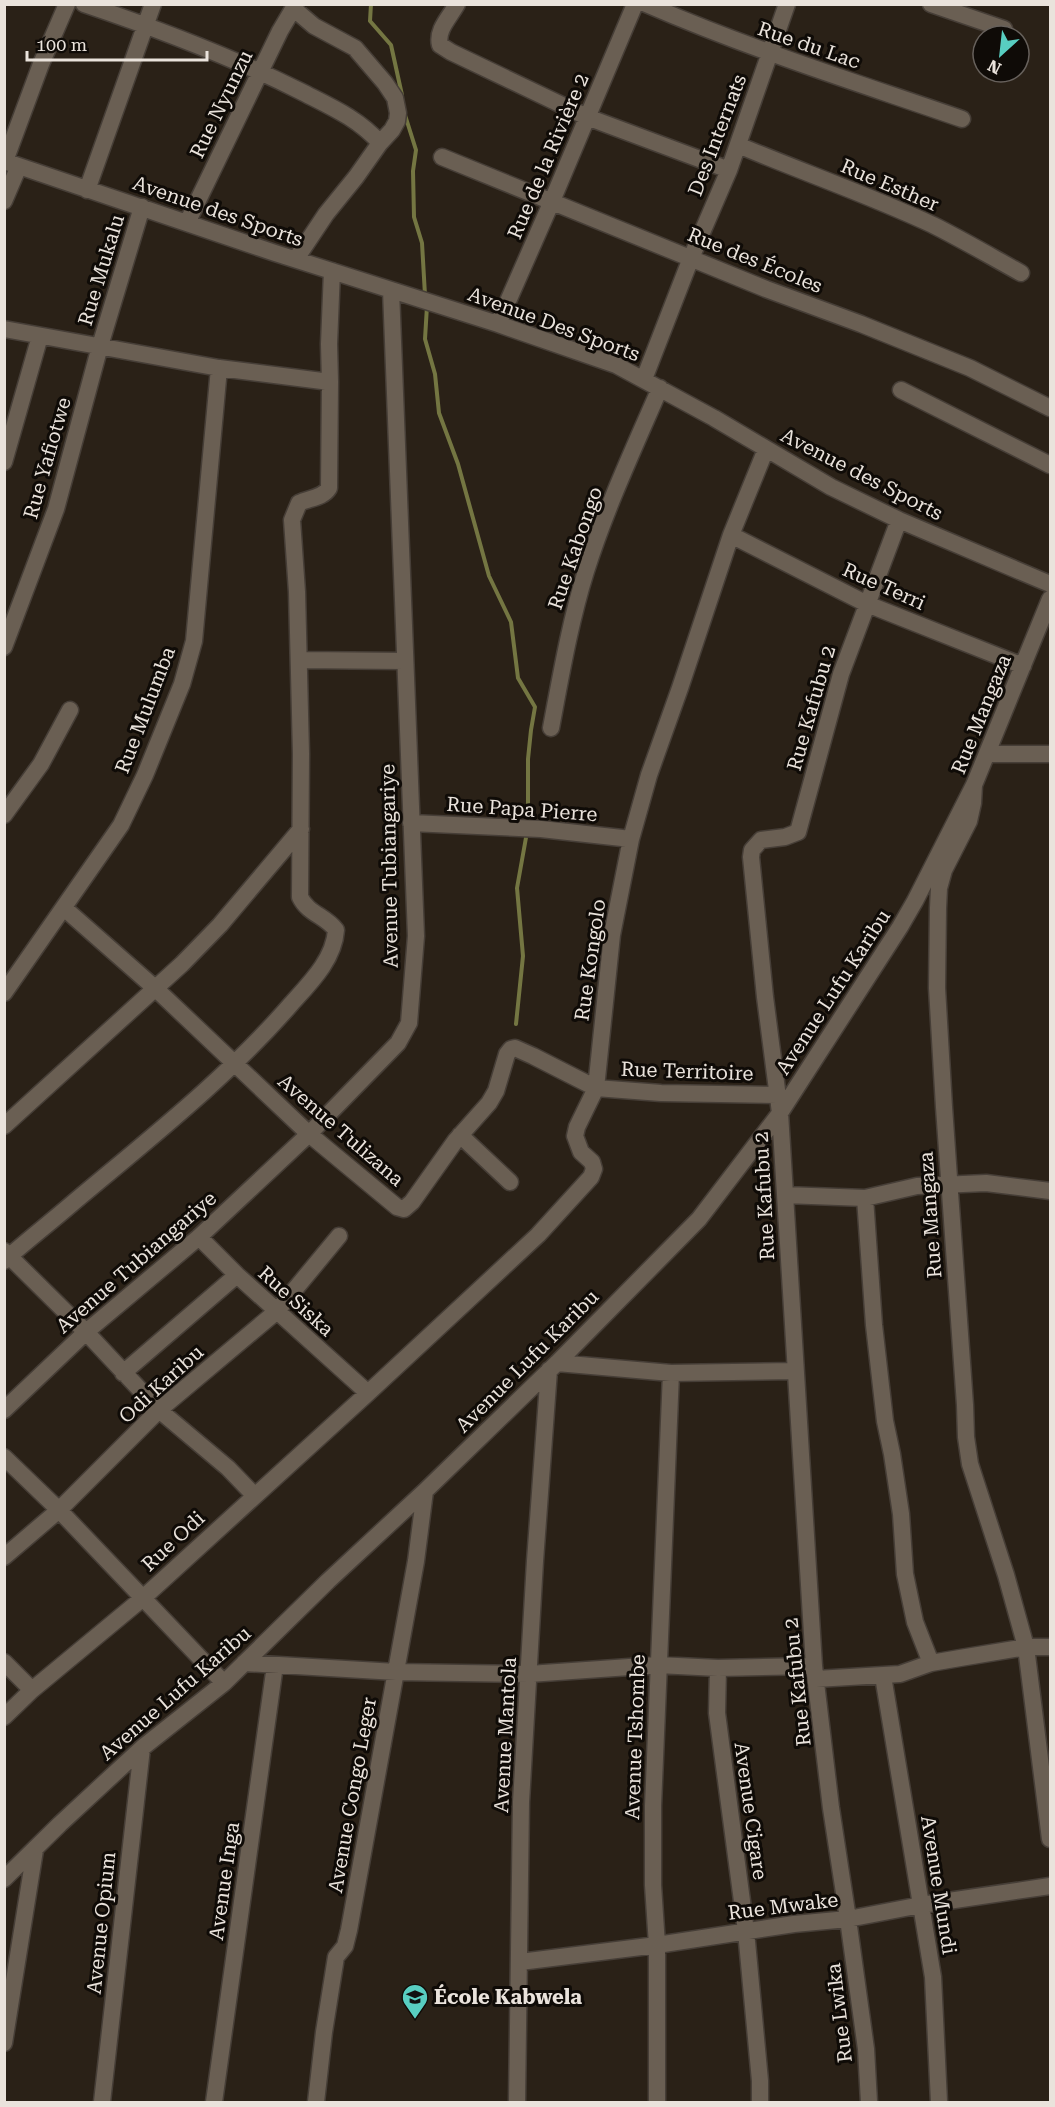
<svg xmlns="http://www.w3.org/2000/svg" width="1055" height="2107" font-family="'Roboto Serif',serif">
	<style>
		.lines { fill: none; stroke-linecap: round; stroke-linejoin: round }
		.stream { stroke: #747642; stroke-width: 4 }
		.minor-casing { stroke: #463e37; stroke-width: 19 }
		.minor { stroke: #6a5f53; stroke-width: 16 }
		.labels { text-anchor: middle; stroke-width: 6; stroke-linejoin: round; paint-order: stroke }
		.street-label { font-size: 20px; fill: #eae3dc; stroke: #0f0b07 }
		.poi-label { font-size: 20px; font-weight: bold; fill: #eae3dc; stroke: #0f0b07; text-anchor: start }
	</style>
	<rect width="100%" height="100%" fill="#2a2117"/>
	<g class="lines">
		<path class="stream" d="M 371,4 L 370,21 L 391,45 L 402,95
			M 405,115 L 416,150 L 413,171 L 414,217 L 422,243 L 425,295
			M 427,306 L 425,339 L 435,374 L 439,413 L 458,464 L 489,576 L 511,622 L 518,678 L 535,707 L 531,730 L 528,759 L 528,824
			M 516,1024 L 523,956 L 517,888 L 527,832"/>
		<g class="minor-casing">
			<path id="minor" d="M 84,4 C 158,29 230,56 300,91 C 329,106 358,118 380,143
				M 457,4 C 450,17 436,30 440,45 L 451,52 L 587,117 L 729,170
				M 646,4 C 750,49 855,82 962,119
				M 931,4 L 1004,29
				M 294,9 L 314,26 L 355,48 L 385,83 L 395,98 L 398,113 L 397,121 L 392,130 L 380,143 L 356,177 L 326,214 L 296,259
				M 738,145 C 802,172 869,195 933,225 C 963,240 992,257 1021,273
				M 442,157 L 766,289 L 861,324 L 970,368 L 1050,408
				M 4,161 L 275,253 L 498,324 L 616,365 L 714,418 L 831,487 L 899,520 L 1050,584
				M 5,161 L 41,64 L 67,4
				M 87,190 L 153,4
				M 4,201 L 19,166
				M 187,223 L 280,31 L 296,4
				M 498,324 L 552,201 L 635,4
				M 4,329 L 219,368 L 330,382 L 329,344 L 332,271
				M 644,379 L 691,258 L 729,170 L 787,4
				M 901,390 L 1050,465
				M 4,462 L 40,336
				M 731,535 L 867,604 L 1023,666
				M 1050,599 L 974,785 L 973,803 L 969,821 L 944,870 L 939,888 L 938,908 L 937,988 L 944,1107 L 965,1405 L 966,1437 L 970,1464 L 1006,1575 L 1026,1647 L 1050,1839
				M 4,647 L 56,509 L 100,346 L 142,207
				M 299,660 L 405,661
				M 551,728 C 561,675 570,622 586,571 C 606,508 634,448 660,388
				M 988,754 L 1050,754
				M 4,815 L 41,764 L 70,710
				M 411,823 L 541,829 L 631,839
				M 64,908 L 156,989 L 309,1134 L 397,1207 L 404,1209 L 412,1202 L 456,1140 L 489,1103 L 496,1091 L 507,1054 L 511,1049 L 515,1048 L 533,1056 L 596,1088 L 661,1093 L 777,1095
				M 4,993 L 121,825 L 145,775 L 182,684 L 194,641 L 219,368
				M 4,1126 L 182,964 L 220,925 L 301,829
				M 460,1135 L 510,1182
				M 785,1195 L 865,1198 L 917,1186 L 986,1183 L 1050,1191
				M 865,1198 L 874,1325 L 885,1421 L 892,1454 L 901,1514 L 905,1574 L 915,1622 L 931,1663
				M 199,1237 L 237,1275 L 368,1393
				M 4,1251 L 86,1332 L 159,1410 L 228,1468 L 254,1495
				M 4,1261 C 26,1241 51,1222 74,1202 C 149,1139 228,1077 292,1003 C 311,982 334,959 336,930 C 326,916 308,914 300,897 L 301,754 L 297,592 L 292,520 L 299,503 C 309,498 323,498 329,488 L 330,382
				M 557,1363 L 671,1373 L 795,1371
				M 123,1373 L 237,1275
				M 4,1410 L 86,1332 L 199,1237 L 309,1134 L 398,1043 L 409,1023 L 416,936 L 391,290
				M 4,1457 L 59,1510 L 224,1683
				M 4,1557 L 59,1510 L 159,1410 L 277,1311 L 339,1236
				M 4,1662 L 32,1690
				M 244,1663 L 396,1672 L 529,1674 L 658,1665 L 718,1668 L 814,1666
				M 718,1668 L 717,1713 L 746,1931 L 760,2081 L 760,2102
				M 883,1676 L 933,1977 L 939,2102
				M 816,1679 L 900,1674 L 931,1663 L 960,1658 L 1026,1647 L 1050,1647
				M 4,1717 L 32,1690 L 143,1598 L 368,1393 L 538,1235 L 591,1177 L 594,1169 L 592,1162 L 581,1152 L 575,1136 L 577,1127 L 596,1088 L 612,935 L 631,839 L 649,775 L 680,688 L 731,535 L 766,449
				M 4,1879 L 60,1824 L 142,1748 L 224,1683 L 328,1581 L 425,1491 L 557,1363 L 699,1219 L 780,1113 L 900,927 L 915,901 L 974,785
				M 520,1962 L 657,1945 L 794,1924 L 848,1919 L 921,1905 L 1050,1886
				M 4,2043 L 35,1850
				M 102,2102 L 142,1748
				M 214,2102 L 275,1665
				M 316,2102 L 324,2032 L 336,1957 L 345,1946 L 349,1930 L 416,1561 L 425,1491
				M 517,2102 L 521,1802 L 535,1561 L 549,1370
				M 657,2102 L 657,1945 L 653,1885 L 653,1806 L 671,1373
				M 869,2102 L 866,2049 L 848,1919 L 831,1808 L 814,1666 L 780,1113 L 765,997 L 751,857 L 752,850 L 761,840 L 785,837 L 798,832 L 841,674 L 899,520"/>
		</g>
		<use href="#minor" class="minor"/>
	</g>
	<defs>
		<g id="school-pin" transform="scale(1.35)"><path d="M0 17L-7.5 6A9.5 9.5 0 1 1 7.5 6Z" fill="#58cec1" stroke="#0f0b07"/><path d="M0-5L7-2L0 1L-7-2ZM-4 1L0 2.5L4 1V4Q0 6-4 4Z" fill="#111"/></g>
	</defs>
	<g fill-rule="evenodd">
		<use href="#school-pin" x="415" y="1997"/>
	</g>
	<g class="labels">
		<g class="street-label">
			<text transform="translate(809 45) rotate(19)" y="7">Rue du Lac</text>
			<text transform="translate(221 104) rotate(-64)" y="7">Rue Nyunzu</text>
			<text transform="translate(717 135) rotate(-69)" y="7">Des Internats</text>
			<text transform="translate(548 156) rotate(-67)" y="7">Rue de la Rivière 2</text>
			<text transform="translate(890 185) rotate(23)" y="7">Rue Esther</text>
			<text transform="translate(218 211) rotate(19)" y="7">Avenue des Sports</text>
			<text transform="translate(755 260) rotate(22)" y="7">Rue des Écoles</text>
			<text transform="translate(101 270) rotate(-73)" y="7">Rue Mukalu</text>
			<text transform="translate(554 324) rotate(20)" y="7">Avenue Des Sports</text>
			<text transform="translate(47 458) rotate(-74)" y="7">Rue Yafiotwe</text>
			<text transform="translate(862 474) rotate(27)" y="7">Avenue des Sports</text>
			<text transform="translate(575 548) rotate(-71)" y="7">Rue Kabongo</text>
			<text transform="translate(884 586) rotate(24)" y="7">Rue Terri</text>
			<text transform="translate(811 708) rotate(-74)" y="7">Rue Kafubu 2</text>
			<text transform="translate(145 710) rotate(-69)" y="7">Rue Mulumba</text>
			<text transform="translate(981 714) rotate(-68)" y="7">Rue Mangaza</text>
			<text transform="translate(522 809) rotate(4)" y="7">Rue Papa Pierre</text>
			<text transform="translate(389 866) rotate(-91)" y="7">Avenue Tubiangariye</text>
			<text transform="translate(590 960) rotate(-82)" y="7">Rue Kongolo</text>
			<text transform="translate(833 992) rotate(-57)" y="7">Avenue Lufu Karibu</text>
			<text transform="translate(687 1071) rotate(2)" y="7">Rue Territoire</text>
			<text transform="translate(341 1130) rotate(41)" y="7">Avenue Tulizana</text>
			<text transform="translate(764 1196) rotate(-93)" y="7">Rue Kafubu 2</text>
			<text transform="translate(930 1215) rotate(-94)" y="7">Rue Mangaza</text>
			<text transform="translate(136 1262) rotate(-41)" y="7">Avenue Tubiangariye</text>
			<text transform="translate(296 1301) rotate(42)" y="7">Rue Siska</text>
			<text transform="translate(527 1361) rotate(-45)" y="7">Avenue Lufu Karibu</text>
			<text transform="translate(161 1384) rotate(-42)" y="7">Odi Karibu</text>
			<text transform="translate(173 1541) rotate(-43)" y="7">Rue Odi</text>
			<text transform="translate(797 1682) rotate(-96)" y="7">Rue Kafubu 2</text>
			<text transform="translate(175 1693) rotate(-41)" y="7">Avenue Lufu Karibu</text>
			<text transform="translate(505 1735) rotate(-87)" y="7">Avenue Mantola</text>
			<text transform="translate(635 1737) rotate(-88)" y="7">Avenue Tshombe</text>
			<text transform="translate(352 1795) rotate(-80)" y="7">Avenue Congo Leger</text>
			<text transform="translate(751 1811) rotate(82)" y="7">Avenue Cigare</text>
			<text transform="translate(224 1881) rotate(-82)" y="7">Avenue Inga</text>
			<text transform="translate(939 1885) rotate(81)" y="7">Avenue Mundi</text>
			<text transform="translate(783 1906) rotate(-7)" y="7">Rue Mwake</text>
			<text transform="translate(101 1923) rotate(-84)" y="7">Avenue Opium</text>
			<text transform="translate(839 2013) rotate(-97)" y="7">Rue Lwika</text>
		</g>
		<g class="poi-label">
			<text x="434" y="2004">École Kabwela</text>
		</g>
	</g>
	<rect width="1055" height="2107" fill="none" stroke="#eae3dc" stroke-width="12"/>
	<g transform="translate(1001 54) rotate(207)"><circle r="28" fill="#0f0b07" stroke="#67615c" stroke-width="1.5"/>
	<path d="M0-4.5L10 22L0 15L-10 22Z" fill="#58cec1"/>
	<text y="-9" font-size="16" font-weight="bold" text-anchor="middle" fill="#eae3dc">N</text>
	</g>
	<path d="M27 51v9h180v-9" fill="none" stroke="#eae3dc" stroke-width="3"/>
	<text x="36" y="51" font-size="18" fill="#eae3dc" stroke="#0f0b07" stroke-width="4.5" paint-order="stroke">100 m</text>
</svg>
